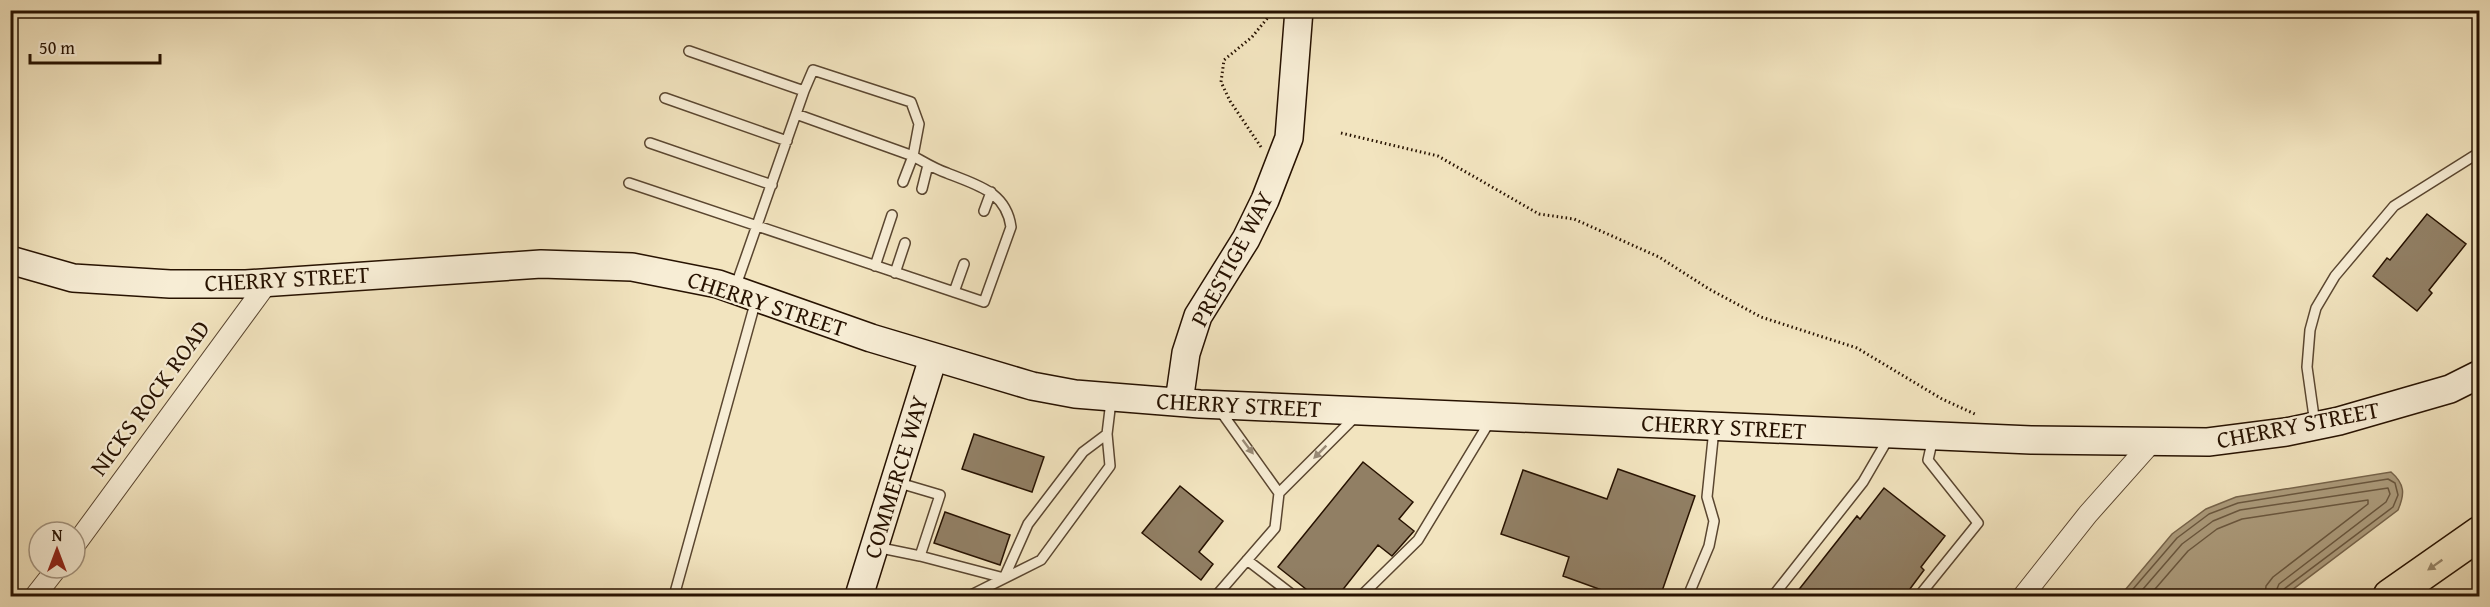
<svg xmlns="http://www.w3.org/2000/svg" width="2490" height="607" font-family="'Gentium Book Plus',serif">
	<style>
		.water { fill: #ad9d7e; stroke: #77654c; stroke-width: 1.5 }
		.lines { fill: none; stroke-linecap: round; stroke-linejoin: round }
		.shore { stroke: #6a5840; stroke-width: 1.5 }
		.building { fill: #917f64; stroke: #271201; stroke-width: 1.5 }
		.lane-casing { stroke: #5a4630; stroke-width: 12 }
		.street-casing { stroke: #5a4630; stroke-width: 22 }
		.secondary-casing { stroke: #271201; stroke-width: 30 }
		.highway-casing { stroke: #271201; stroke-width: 36 }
		.path { stroke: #271201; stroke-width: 3; stroke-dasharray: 1.5 3; stroke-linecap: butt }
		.lane { stroke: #f7edd5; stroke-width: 9 }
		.street { stroke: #f7edd5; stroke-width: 20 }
		.secondary { stroke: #f7edd5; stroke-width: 27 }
		.highway { stroke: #f2e4bf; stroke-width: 33 }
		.oneway { fill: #998a76 }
		.oneway2 { fill: #97866a }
		.labels { text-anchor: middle; stroke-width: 4.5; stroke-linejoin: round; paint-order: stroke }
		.street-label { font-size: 24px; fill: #271201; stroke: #f7edd5 }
	</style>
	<rect width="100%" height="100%" fill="#f2e4bf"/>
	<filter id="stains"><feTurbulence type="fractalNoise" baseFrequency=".00333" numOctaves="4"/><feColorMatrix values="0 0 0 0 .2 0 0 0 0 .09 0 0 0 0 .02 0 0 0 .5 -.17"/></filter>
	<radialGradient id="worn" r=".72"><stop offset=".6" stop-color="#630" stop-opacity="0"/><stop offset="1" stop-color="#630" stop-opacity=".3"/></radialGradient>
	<path class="water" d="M 2391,472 C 2405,484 2405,494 2398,510 L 2284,596 L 2120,596 L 2172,534 L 2206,509 L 2236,497 Z"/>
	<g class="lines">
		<path class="shore" d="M 2127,596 L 2177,538 L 2209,514 L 2238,503 L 2388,479 L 2395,483 L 2398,495 L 2393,507 L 2284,589 L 2281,596
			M 2137,596 L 2182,544 L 2213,521 L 2240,510 L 2388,488 L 2390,494 L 2386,502 L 2279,584 L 2274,596
			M 2149,596 L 2188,551 L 2217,529 L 2242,519 L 2368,500 L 2368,504 L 2273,577 L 2266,586 L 2265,596"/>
	</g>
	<path class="building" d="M 2427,214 L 2466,244 L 2429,290 L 2432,293 L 2417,311 L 2373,276 L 2387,258 L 2390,260 Z
		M 974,434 L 1044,457 L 1032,492 L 962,469 Z
		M 1363,462 L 1413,502 L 1399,519 L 1414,531 L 1392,556 L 1378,545 L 1337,597 L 1316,597 L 1278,567 Z
		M 1618,469 L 1695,496 L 1660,597 L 1621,597 L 1563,576 L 1569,557 L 1501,534 L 1523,470 L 1607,499 Z
		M 1180,486 L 1223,521 L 1199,552 L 1213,564 L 1201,580 L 1142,533 Z
		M 1884,488 L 1945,536 L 1921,567 L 1924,570 L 1904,597 L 1793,597 L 1857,516 L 1860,519 Z
		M 945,512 L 1010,535 L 1000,565 L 934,543 Z"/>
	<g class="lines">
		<g class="lane-casing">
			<path id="lane" d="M 689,51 L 804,91
				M 665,98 L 787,141
				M 650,143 L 772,185
				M 629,183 L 984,302 L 1011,227 C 1006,191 976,185 947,173 C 935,169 924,162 913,156 L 903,182
				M 922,189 L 928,165
				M 984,211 L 991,192
				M 875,266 L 892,215
				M 895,273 L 905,243
				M 735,288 L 804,91 L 813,70 L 911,102 L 919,124 L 913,156 L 796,114
				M 954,292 L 964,264
				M 2315,424 L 2307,367 L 2310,330 L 2316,308 L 2335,276 L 2394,206 L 2480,152
				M 1279,493 L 1356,416
				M 876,547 L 920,556 L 940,495 L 896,482
				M 920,556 L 1004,578 L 1028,524 L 1083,452 L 1107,434 L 1111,401
				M 1247,560 L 1294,596
				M 674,596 L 756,300
				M 969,596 L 1041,560 L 1110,466 L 1107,434
				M 1216,596 L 1275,528 L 1279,493 L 1219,409
				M 1361,596 L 1418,540 L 1490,421
				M 1688,596 L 1709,546 L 1714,521 L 1707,497 L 1714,429
				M 1773,596 L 1863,482 L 1888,439
				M 1919,596 L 1978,523 L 1928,460 L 1933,438"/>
		</g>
		<g class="street-casing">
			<path id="street" d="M 75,545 L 268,282
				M 35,596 L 57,568
				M 2023,596 L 2088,514 L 2152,442"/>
		</g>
		<g class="secondary-casing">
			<path id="secondary" d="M 10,260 L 73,278 L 170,284 L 246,284 L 541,264 L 632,267 L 718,284 L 871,338 L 1032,386 L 1075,394 L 1200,404 L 2031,440 L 2208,442 L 2286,432 L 2339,421 L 2450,389 L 2480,374
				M 1179,402 L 1186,353 L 1198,316 L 1246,239 L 1265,200 L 1289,138 L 1299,10
				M 859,596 L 933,358"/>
		</g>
		<g class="highway-casing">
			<path id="highway" d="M 2390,596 L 2480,533"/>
		</g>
		<path class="path" d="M 1341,133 L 1438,156 L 1539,214 L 1574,219 L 1659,257 L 1709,289 L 1761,317 L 1857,348 L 1942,399 L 1977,415
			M 1261,147 L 1230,101 L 1221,82 L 1224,60 L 1252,37 L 1274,10"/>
		<use href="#lane" class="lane"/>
		<use href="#street" class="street"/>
		<use href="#secondary" class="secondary"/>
		<use href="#highway" class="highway"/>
	</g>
	<defs><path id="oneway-solid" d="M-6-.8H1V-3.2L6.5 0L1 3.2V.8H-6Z" transform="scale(1.5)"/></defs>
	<g class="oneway">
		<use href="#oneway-solid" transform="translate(1248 447) rotate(53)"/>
		<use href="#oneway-solid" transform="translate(1320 452) rotate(135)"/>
	</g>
	<use class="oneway2" href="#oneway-solid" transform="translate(2435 565) rotate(145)"/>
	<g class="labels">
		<g class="street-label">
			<text transform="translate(1232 259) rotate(-62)" y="8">PRESTIGE WAY</text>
			<text transform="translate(287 279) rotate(-3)" y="8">CHERRY STREET</text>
			<text transform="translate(767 304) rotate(18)" y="8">CHERRY STREET</text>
			<text transform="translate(150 398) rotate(-54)" y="8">NICKS ROCK ROAD</text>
			<text transform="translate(1239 405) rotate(3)" y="8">CHERRY STREET</text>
			<text transform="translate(2298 425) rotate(-11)" y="8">CHERRY STREET</text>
			<text transform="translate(1724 427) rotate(3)" y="8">CHERRY STREET</text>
			<text transform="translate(896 477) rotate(-73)" y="8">COMMERCE WAY</text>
		</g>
	</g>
	<rect width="2490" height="607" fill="none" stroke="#f2e4bf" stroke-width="36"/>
	<rect x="12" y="12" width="2466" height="583" fill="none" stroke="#271201" stroke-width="3"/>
	<rect x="18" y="18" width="2454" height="571" fill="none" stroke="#271201" stroke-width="1.5"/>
	<g transform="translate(57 550)"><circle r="28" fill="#f7edd5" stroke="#a49580" stroke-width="1.5"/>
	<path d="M0-4.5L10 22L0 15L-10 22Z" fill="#8f2418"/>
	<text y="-9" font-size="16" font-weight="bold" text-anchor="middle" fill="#271201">N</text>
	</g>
	<path d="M30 54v9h130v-9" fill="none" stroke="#271201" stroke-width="3"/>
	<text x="39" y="54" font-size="18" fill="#271201" stroke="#f7edd5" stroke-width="4.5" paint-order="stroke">50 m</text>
	<rect width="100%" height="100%" filter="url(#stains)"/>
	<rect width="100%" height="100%" fill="url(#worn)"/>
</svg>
